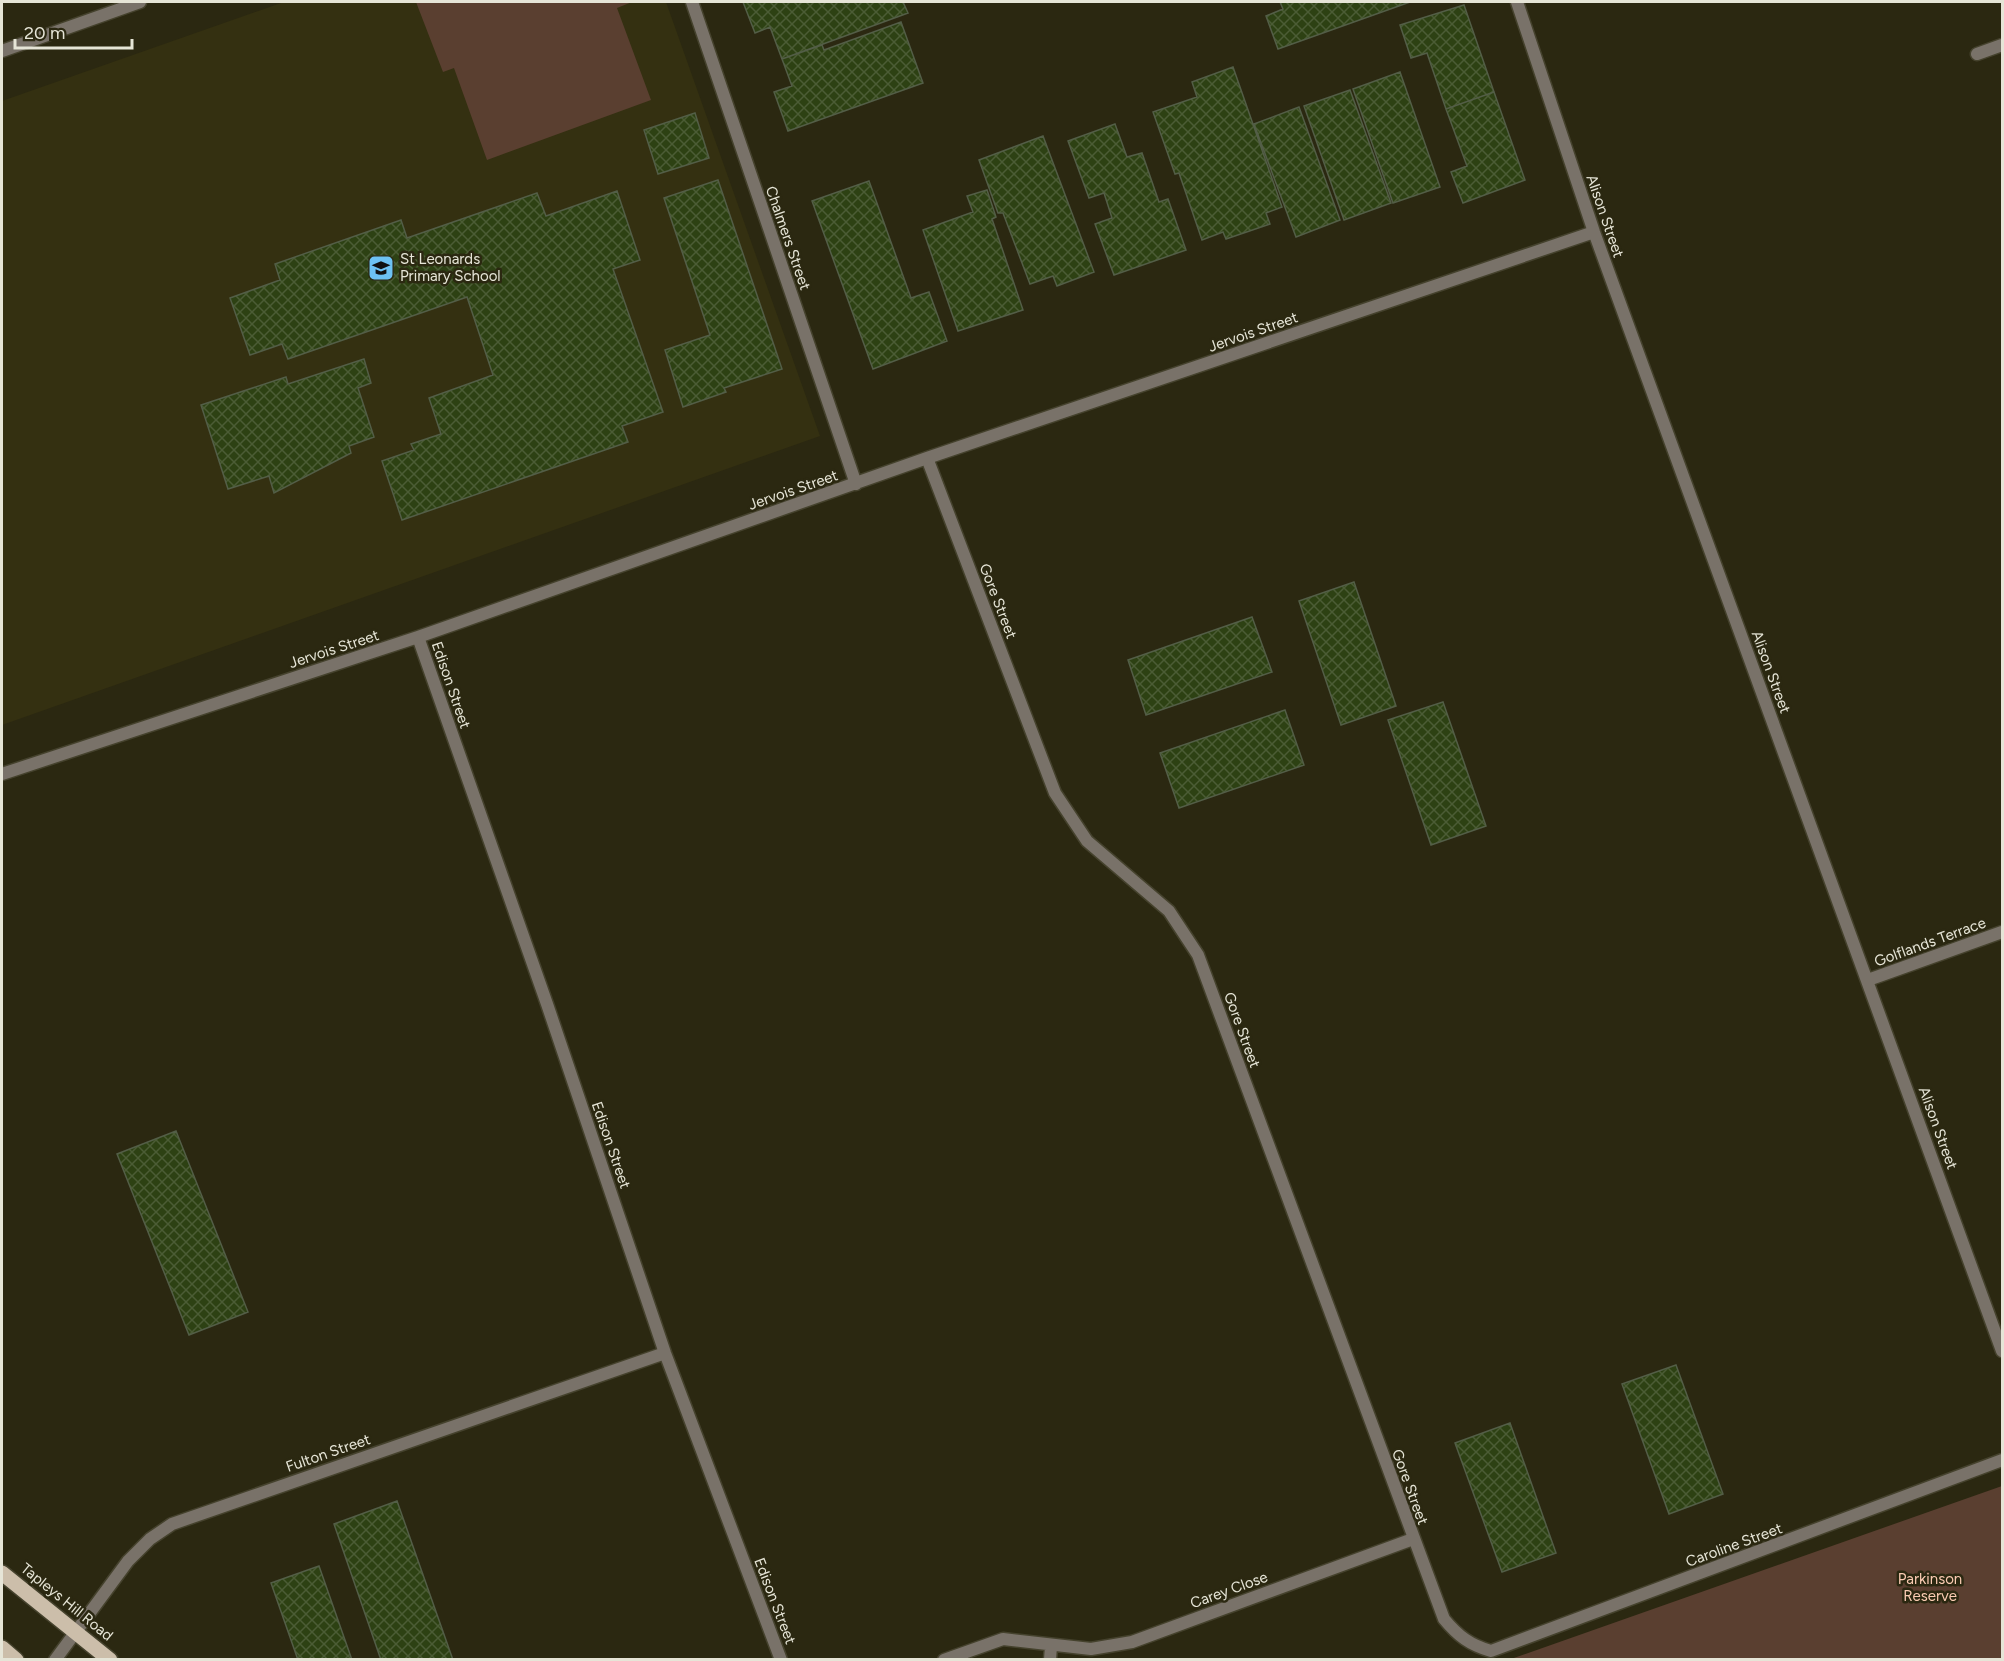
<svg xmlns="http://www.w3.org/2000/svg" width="2004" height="1661" font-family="Figtree,sans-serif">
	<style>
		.built { fill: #343011 }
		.green { fill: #5a3f30 }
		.building { fill: url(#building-cross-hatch); stroke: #535e47; stroke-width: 1.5 }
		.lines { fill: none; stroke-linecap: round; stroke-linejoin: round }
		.lane-casing { stroke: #45422d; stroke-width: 15 }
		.street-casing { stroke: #45422d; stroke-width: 15 }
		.primary-casing { stroke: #45422d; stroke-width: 18 }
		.lane { stroke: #797269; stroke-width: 12 }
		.street { stroke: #797269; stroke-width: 12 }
		.primary { stroke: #ccbeaa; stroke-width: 15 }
		.labels { text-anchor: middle; stroke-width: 5; stroke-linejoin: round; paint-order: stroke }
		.street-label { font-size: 15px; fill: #e6e5d7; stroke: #2b2811 }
		.poi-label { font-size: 15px; fill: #e6e5d7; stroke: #2b2811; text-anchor: start }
		.park-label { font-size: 15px; fill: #fbccb3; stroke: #2b2811 }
	</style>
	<defs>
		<pattern id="building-cross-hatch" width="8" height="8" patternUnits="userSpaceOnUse" patternTransform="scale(1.5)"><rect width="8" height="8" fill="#2d4113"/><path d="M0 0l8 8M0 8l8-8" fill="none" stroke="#4b5c35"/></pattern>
	</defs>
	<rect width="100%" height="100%" fill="#2b2811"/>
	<path class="built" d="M 284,2 L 666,2 L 820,436 L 2,725 L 2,101 Z"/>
	<path class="green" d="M 416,2 L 632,2 L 617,8 L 651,100 L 487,160 L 454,68 L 443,72 Z
		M 2002,1486 L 2002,1659 L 1511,1659 Z"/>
	<path class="building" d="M 743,2 L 903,2 L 908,13 L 782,59 L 770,27 L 755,33 Z
		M 1280,2 L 1410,2 L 1278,49 L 1266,16 L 1283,9 Z
		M 1464,5 L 1494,92 L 1446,109 L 1427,53 L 1411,58 L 1400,25 Z
		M 901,22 L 923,83 L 788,131 L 774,92 L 792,86 L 782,59 L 822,45 L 824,50 Z
		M 1233,67 L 1282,207 L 1266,213 L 1270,224 L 1226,239 L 1223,232 L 1202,240 L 1179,173 L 1175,174 L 1153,112 L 1197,97 L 1192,82 Z
		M 1400,72 L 1440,187 L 1393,203 L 1353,89 Z
		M 1350,90 L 1391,203 L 1344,220 L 1304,106 Z
		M 1494,92 L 1525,180 L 1463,203 L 1451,172 L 1467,166 L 1446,109 Z
		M 1299,107 L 1340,220 L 1296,237 L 1254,124 Z
		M 695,113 L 709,158 L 658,174 L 644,130 Z
		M 1115,124 L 1127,157 L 1142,153 L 1159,202 L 1168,199 L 1186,250 L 1114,275 L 1095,224 L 1112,218 L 1104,193 L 1089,198 L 1068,141 Z
		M 1043,136 L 1094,272 L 1057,286 L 1053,276 L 1030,284 L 1003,213 L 998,213 L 979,160 Z
		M 718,180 L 782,369 L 724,388 L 726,392 L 683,407 L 665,350 L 710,335 L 664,198 Z
		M 869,181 L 911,298 L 929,292 L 947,341 L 873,369 L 812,201 Z
		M 987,190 L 996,217 L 992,219 L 1023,310 L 958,331 L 923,230 L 973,212 L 967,196 Z
		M 617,191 L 640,260 L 613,269 L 663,412 L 622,426 L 628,442 L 402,520 L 382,461 L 414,450 L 411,444 L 441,434 L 429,398 L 493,375 L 467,297 L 288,359 L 282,344 L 250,355 L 230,298 L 280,280 L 275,264 L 401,220 L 407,238 L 537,193 L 546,216 Z
		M 364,359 L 371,383 L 358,388 L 374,437 L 349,446 L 351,453 L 274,493 L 269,476 L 228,489 L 201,405 L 286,377 L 288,384 Z
		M 1354,582 L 1396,706 L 1341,725 L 1299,601 Z
		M 1252,617 L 1272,672 L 1146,715 L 1128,660 Z
		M 1443,702 L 1486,826 L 1431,845 L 1388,720 Z
		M 1285,710 L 1304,765 L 1179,808 L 1160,753 Z
		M 176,1131 L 248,1312 L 189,1335 L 117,1154 Z
		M 1676,1365 L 1723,1494 L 1669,1514 L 1622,1384 Z
		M 1510,1423 L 1556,1553 L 1502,1572 L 1455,1443 Z
		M 397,1501 L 453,1660 L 381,1660 L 334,1524 Z
		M 319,1566 L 352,1660 L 298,1660 L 271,1583 Z"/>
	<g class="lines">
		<g class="lane-casing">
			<path id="lane" d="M 944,1660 L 1003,1639 L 1091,1649 L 1132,1642 L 1413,1539
				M 1050,1660 L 1051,1646"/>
		</g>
		<g class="street-casing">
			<path id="street" d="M 692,2 L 856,484
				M 1517,2 L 1594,232 L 2002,1351
				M 2,51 L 140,2
				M 1977,54 L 2002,45
				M 927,458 L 1055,793 L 1087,841 L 1169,911 L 1198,955 L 1444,1619 C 1458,1636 1470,1645 1491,1651 L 2002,1460
				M 418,637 L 547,1004 L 665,1353 L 781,1660
				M 2,774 L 418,637 L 927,458 L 1594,232
				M 1868,980 L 2002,932
				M 55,1660 L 128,1561 L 150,1539 L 172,1524 L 665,1353"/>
		</g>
		<g class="primary-casing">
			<path id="primary" d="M 2,1573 L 110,1660
				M 2,1648 L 16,1660"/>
		</g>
		<use href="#lane" class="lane"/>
		<use href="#street" class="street"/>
		<use href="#primary" class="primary"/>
	</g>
	<defs>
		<g id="school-square" transform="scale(1.35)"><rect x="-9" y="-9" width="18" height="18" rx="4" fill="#6dc2f3" stroke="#2b2811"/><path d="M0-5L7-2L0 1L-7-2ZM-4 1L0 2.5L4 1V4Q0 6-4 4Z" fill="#111"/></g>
	</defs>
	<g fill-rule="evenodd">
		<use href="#school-square" x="381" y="268"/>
	</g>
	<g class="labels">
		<g class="street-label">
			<text transform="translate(1605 216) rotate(71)" y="5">Alison Street</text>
			<text transform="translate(788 238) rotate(71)" y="5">Chalmers Street</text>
			<text transform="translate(1253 332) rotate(-19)" y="5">Jervois Street</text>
			<text transform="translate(793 490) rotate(-19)" y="5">Jervois Street</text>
			<text transform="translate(998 601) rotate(69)" y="5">Gore Street</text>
			<text transform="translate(334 649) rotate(-18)" y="5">Jervois Street</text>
			<text transform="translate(1771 672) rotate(70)" y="5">Alison Street</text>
			<text transform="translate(451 685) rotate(71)" y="5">Edison Street</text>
			<text transform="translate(1930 942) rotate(-20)" y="5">Golflands Terrace</text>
			<text transform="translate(1242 1030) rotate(70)" y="5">Gore Street</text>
			<text transform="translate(1938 1128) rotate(70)" y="5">Alison Street</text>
			<text transform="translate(611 1145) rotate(71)" y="5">Edison Street</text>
			<text transform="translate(328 1453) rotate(-19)" y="5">Fulton Street</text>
			<text transform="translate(1410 1487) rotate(70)" y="5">Gore Street</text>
			<text transform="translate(1734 1545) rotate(-20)" y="5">Caroline Street</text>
			<text transform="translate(1229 1590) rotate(-20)" y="5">Carey Close</text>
			<text transform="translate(775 1601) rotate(69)" y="5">Edison Street</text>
			<text transform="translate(67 1602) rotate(39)" y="5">Tapleys Hill Road</text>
		</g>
		<g class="poi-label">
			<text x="400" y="264">St Leonards<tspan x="400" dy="17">Primary School</tspan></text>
		</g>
		<g class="park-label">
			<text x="1930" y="1584">Parkinson<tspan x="1930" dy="17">Reserve</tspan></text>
		</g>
	</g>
	<rect width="2004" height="1661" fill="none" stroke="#e6e5d7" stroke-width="6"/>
	<path d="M15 39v9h117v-9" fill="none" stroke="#e6e5d7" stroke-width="3"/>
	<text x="24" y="39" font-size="18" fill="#e6e5d7" stroke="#2b2811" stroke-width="4.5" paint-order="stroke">20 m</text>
</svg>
